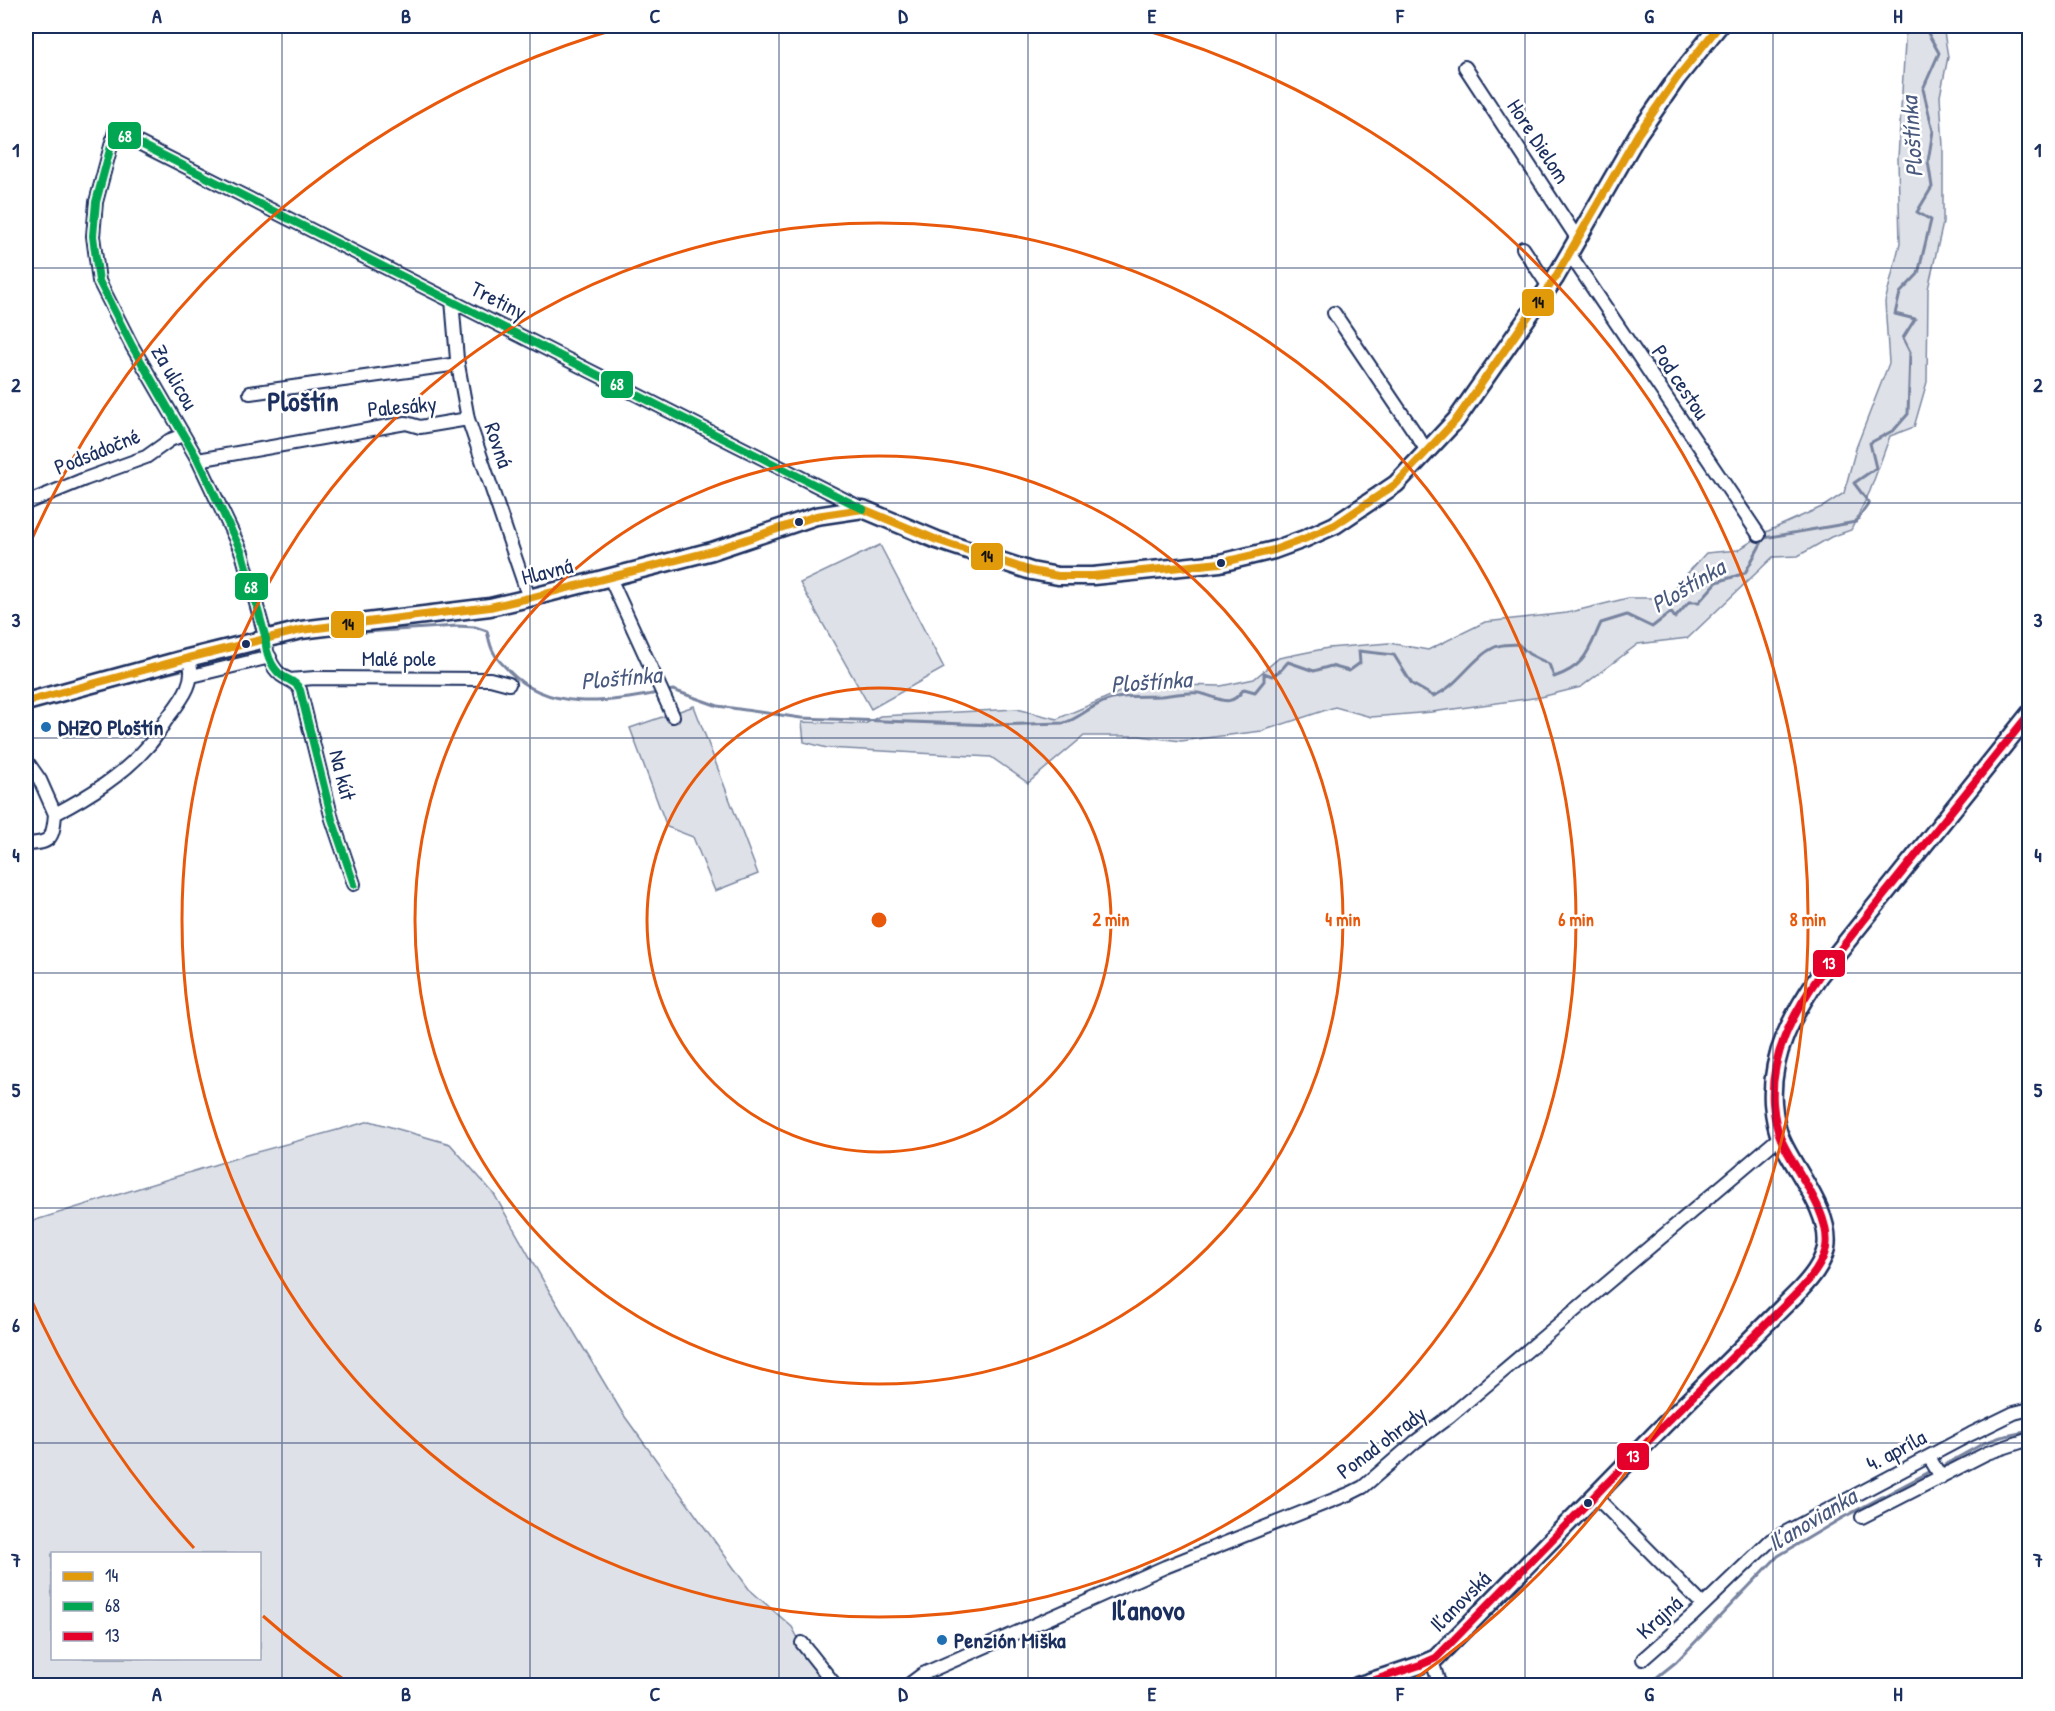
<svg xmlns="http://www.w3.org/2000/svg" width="2055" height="1711" font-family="'Patrick Hand',sans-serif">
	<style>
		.green { fill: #dee1e7; stroke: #7c88a2; stroke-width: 1.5; fill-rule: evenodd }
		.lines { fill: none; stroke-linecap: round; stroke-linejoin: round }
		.stream { stroke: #77839f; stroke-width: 3 }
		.street-casing { stroke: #1b2f5e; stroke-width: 16 }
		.secondary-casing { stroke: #1b2f5e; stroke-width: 21 }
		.street { stroke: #fff; stroke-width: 12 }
		.secondary { stroke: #fff; stroke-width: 16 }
		.bus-1-casing { stroke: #fff; stroke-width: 12 }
		.bus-2-casing { stroke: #fff; stroke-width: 12 }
		.bus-3-casing { stroke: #fff; stroke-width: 12 }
		.bus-1 { stroke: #e19a09; stroke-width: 8 }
		.bus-2 { stroke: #00a651; stroke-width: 8 }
		.bus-3 { stroke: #e4002b; stroke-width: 8 }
		.grid { fill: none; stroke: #1b2f5e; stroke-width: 1.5; stroke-opacity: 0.55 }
		.ring { fill: none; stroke: #e8590c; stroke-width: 3 }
		.bus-dot { fill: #1b2f5e; stroke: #fff; stroke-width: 2 }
		.poi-dot { fill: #1f6fb2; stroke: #fff; stroke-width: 2 }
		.labels { text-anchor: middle; stroke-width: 5; stroke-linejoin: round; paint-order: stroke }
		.street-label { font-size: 22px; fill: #1b2f5e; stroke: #fff }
		.poi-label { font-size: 22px; font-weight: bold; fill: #1b2f5e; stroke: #fff; text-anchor: start }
		.water-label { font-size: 24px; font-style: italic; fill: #49597e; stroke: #fff }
		.district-label { font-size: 28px; font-weight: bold; fill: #1b2f5e; stroke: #fff }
		.centre { fill: #e8590c; stroke: #fff; stroke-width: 3 }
		.ring-label { font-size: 18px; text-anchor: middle; font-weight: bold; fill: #e8590c; stroke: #fff; stroke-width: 5; stroke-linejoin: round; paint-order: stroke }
		.line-badge { stroke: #fff; stroke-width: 2 }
		.badge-label { font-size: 16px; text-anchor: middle; font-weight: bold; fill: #fff }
		.pale-badge-label { font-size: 16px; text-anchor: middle; font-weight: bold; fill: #111 }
		.neatline { fill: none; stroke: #1b2f5e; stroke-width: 2 }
		.grid-label { font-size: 20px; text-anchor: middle; font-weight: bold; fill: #1b2f5e }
	</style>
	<rect width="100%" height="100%" fill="#fff"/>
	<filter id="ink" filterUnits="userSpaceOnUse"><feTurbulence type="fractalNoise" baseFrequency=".0167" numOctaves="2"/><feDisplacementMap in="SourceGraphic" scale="12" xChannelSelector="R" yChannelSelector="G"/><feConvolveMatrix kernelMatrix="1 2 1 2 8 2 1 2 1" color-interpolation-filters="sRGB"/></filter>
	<g filter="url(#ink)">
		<path class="green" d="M 1906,26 L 1943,26 L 1948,57 L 1940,96 L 1943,147 L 1943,223 L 1928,289 L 1927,382 L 1914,427 L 1890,436 L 1870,491 L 1851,530 L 1831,537 L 1798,556 L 1773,557 L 1688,638 L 1638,644 L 1581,687 L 1541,697 L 1432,712 L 1371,717 L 1335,707 L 1262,731 L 1181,741 L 1139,736 L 1084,736 L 1028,783 L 991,757 L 827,748 L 804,742 L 802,722 L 865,724 L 880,716 L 1017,709 L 1057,719 L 1138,684 L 1221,686 L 1254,679 L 1279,658 L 1328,648 L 1389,643 L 1428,650 L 1485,622 L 1567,613 L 1628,598 L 1665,598 L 1706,553 L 1738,550 L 1768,531 L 1824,506 L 1844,493 L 1856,448 L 1889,363 L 1885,302 L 1900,243 L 1898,158 Z
			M 880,545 L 944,668 L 871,709 L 800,583 Z
			M 694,706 L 758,874 L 715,891 L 693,837 L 667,827 L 630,728 Z
			M 370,1121 L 450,1144 L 494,1194 L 548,1289 L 623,1414 L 749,1589 L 792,1627 L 823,1685 L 26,1686 L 26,1223 L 246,1155 ZM 52,1554 L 260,1554 L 260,1658 L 52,1658 Z"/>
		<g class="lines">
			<path class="stream" d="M 335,634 L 457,626 L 475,627 L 487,631 C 489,639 490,647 494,653 C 497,660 504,665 509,671 C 547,711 608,703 657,693
				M 193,668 L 265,650
				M 120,685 L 186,669
				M 667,691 L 673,690 L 718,706 L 801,718 L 993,725 L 1064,723 C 1078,719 1088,708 1101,703 C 1120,694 1140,697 1161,696 C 1173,695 1187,692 1198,693 C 1219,696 1228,711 1244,689 L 1255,692 L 1264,681 L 1264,673 L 1272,676 L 1281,670 L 1288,662 L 1314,671 L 1331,666 L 1349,671 L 1360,663 L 1359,651 L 1394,655 L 1412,684 L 1433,696 C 1457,688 1471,658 1495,647 C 1501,644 1511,645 1518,644 L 1529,654 L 1549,664 L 1554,677 C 1586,666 1588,651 1601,623 L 1627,615 L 1652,627 L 1671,612 L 1675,618 L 1689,602 L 1699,602 L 1717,582 L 1745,573 L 1764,538 L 1856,522 L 1869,503 L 1854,483 L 1876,468 L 1870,443 L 1894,430 L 1908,414 L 1910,352 L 1903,338 L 1915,319 L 1895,314 L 1900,293 L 1918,274 L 1931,220 L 1917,212 L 1932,187 L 1928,161 L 1933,131 L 1923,89 L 1939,53 L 1924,26
				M 26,711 L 53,703
				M 1939,1468 L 1984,1443 L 2001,1437 L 2030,1431
				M 1644,1686 L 1651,1682 L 1676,1662 L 1778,1556 L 1842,1518 L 1933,1470"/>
			<g class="street-casing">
				<path id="street" d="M 1465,67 L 1577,238
					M 1523,248 L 1549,287
					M 1569,253 L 1759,535
					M 452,300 L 457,359 L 468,419 L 529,598
					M 1334,313 L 1428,452
					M 250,393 L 458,364
					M 198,460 L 406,423 L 420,427 L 468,419
					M 26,503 L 85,479 L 146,457 L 170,440 L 183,435
					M 610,578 L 673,716
					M 192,676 L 270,657
					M 289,680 L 315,678 L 490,679 L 509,684
					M 26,760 L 40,780 L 55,814
					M 26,844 C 51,843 53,839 55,814 C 89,796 123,775 148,746 C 157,737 162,725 169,716 C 182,699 198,679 188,658
					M 354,884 L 332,819 L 300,690 C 296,681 289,681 281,675 C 271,667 265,651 266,639 L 242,553 L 198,460 L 132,346 L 99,281 L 93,236 L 96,202 L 115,131 L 863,509
					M 1929,1457 L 1941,1477
					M 1595,1496 L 1703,1605
					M 1862,1517 L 1987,1453 L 2030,1439
					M 802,1643 L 836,1686
					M 1643,1659 L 1693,1615 L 1771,1540 L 1971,1434 L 2014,1413 L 2030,1409
					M 1432,1661 L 1440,1686
					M 907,1686 L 923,1674 L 1165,1567 L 1351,1493 L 1363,1487 L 1415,1442 L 1450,1416 L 1780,1137"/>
			</g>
			<g class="secondary-casing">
				<path id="secondary" d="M 26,702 L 188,658 L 301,630 L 490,607 L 529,598 L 712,551 L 816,516 L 863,509 L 937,540 L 1031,571 L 1058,576 L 1093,576 L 1220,563 L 1274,550 L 1304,539 L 1335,525 L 1396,484 L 1456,420 L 1555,278 L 1638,134 L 1677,78 L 1719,26
					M 1357,1686 L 1420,1665 L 1436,1658 L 1664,1425 L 1800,1290 C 1811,1278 1822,1265 1826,1248 C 1832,1213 1794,1170 1781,1139 C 1776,1128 1774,1115 1773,1103 C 1770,1055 1793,1014 1819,976 L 2030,713"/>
			</g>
			<use href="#street" class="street"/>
			<use href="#secondary" class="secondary"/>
			<g class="bus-1-casing">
				<path id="bus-1" d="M 26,702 L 188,658 L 301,630 L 490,607 L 529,598 L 712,551 L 816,516 L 863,509 L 937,540 L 1031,571 L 1058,576 L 1093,576 L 1220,563 L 1274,550 L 1304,539 L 1335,525 L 1396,484 L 1456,420 L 1555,278 L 1638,134 L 1677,78 L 1719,26"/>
			</g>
			<g class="bus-2-casing">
				<path id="bus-2" d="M 354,884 L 332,819 L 300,690 C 296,681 289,681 281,675 C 271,667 265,651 266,639 L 242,553 L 198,460 L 132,346 L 99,281 L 93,236 L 96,202 L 115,131 L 863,509"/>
			</g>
			<g class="bus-3-casing">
				<path id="bus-3" d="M 1357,1686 L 1420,1665 L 1436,1658 L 1664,1425 L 1800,1290 C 1811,1278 1822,1265 1826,1248 C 1832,1213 1794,1170 1781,1139 C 1776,1128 1774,1115 1773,1103 C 1770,1055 1793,1014 1819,976 L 2030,713"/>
			</g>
			<use href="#bus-1" class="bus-1"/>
			<use href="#bus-2" class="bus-2"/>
			<use href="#bus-3" class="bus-3"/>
		</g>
	</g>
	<path class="grid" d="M 282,26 L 282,1686M 530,26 L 530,1686M 779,26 L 779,1686M 1028,26 L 1028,1686M 1276,26 L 1276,1686M 1525,26 L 1525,1686M 1773,26 L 1773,1686M 26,268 L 2030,268M 26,503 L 2030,503M 26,738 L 2030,738M 26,973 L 2030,973M 26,1208 L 2030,1208M 26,1443 L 2030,1443"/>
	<g class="ring">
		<circle cx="879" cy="920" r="232"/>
		<circle cx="879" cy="920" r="464"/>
		<circle cx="879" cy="920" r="697"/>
		<path d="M346 1681A929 929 0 0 1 263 1616M194 1548A929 929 0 0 1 27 1290M27 550A929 929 0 0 1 623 27M1135 27A929 929 0 0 1 1412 1681"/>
	</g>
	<g class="bus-dot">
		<circle cx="799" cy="522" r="5"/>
		<circle cx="1221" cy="563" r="5"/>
		<circle cx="246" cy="644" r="5"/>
		<circle cx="1588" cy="1503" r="5"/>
	</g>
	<g class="poi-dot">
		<circle cx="46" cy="727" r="6"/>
		<circle cx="942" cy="1640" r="6"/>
	</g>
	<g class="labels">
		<g class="street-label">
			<text transform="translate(1539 141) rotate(57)" y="8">Hore Dielom</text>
			<text transform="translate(499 300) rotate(27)" y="8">Tretiny</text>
			<text transform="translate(175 377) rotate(60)" y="8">Za ulicou</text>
			<text transform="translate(1681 382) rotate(56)" y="8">Pod cestou</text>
			<text transform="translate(402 406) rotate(-5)" y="8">Palesáky</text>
			<text transform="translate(499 445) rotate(71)" y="8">Rovná</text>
			<text transform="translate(97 451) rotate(-22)" y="8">Podsádočné</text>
			<text transform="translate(547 571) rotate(-14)" y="8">Hlavná</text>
			<text x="399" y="666">Malé pole</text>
			<text transform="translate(343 775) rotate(76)" y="8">Na kút</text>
			<text transform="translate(1381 1442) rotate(-37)" y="8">Ponad ohrady</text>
			<text transform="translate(1896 1450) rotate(-28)" y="8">4. apríla</text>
			<text transform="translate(1460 1601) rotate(-45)" y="8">Iľanovská</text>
			<text transform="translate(1659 1617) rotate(-42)" y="8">Krajná</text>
		</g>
		<g class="poi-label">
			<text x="58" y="735">DHZO Ploštín</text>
			<text x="954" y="1648">Penzión Miška</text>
		</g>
		<g class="water-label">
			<text transform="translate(1912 137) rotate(-94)" y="8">Ploštínka</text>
			<text transform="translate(1688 586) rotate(-31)" y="8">Ploštínka</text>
			<text transform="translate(621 678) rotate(-5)" y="8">Ploštínka</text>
			<text transform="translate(1151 682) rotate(-4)" y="8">Ploštínka</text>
			<text transform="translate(1812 1520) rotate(-31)" y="8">Iľanovianka</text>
		</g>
		<g class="district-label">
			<text x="303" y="411">Ploštín</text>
			<text x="1148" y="1620">Iľanovo</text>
		</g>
	</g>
	<circle cx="879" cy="920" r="9" class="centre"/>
	<g class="ring-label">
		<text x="1111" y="926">2 min</text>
		<text x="1343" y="926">4 min</text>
		<text x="1576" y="926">6 min</text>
		<text x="1808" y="926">8 min</text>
	</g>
	<g class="line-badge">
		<rect x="107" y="121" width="35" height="29" rx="6" fill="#00a651"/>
		<rect x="1521" y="288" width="34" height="29" rx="6" fill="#e19a09"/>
		<rect x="600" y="370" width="34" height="29" rx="6" fill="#00a651"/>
		<rect x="970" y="542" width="34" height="29" rx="6" fill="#e19a09"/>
		<rect x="234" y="572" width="35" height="29" rx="6" fill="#00a651"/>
		<rect x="330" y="610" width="35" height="29" rx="6" fill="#e19a09"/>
		<rect x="1812" y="949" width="34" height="29" rx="6" fill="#e4002b"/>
		<rect x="1616" y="1442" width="34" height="29" rx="6" fill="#e4002b"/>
	</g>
	<g class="badge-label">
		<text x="125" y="142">68</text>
		<text x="617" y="390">68</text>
		<text x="251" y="593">68</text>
		<text x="1829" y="969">13</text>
		<text x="1633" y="1462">13</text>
	</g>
	<g class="pale-badge-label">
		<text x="1538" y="308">14</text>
		<text x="987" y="562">14</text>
		<text x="348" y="630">14</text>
	</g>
	<rect width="2055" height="1711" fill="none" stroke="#fff" stroke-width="66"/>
	<rect x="51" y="1552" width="210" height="108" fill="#ffffff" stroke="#a4acbf" stroke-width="1.5"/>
	<rect x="63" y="1572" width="30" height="9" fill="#e19a09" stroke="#a4acbf" stroke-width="1.5"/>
	<text x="105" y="1582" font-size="18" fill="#1b2f5e">14</text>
	<rect x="63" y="1602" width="30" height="9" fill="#00a651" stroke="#a4acbf" stroke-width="1.5"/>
	<text x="105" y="1612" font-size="18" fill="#1b2f5e">68</text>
	<rect x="63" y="1632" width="30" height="9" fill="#e4002b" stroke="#a4acbf" stroke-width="1.5"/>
	<text x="105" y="1642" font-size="18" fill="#1b2f5e">13</text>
	<rect x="33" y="33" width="1989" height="1645" class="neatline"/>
	<g class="grid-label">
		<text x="157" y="23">A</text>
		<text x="406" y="23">B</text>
		<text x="655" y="23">C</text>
		<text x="903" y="23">D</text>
		<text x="1152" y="23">E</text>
		<text x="1400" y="23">F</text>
		<text x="1649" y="23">G</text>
		<text x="1898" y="23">H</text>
		<text x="16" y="157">1</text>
		<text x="2038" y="157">1</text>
		<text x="16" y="392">2</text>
		<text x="2038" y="392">2</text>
		<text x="16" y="627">3</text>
		<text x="2038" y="627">3</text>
		<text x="16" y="862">4</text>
		<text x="2038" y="862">4</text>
		<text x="16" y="1097">5</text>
		<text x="2038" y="1097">5</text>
		<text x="16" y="1332">6</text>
		<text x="2038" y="1332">6</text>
		<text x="16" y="1567">7</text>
		<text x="2038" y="1567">7</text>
		<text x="157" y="1701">A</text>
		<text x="406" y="1701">B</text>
		<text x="655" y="1701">C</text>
		<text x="903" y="1701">D</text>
		<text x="1152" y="1701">E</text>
		<text x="1400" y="1701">F</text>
		<text x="1649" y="1701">G</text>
		<text x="1898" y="1701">H</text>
	</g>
</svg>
